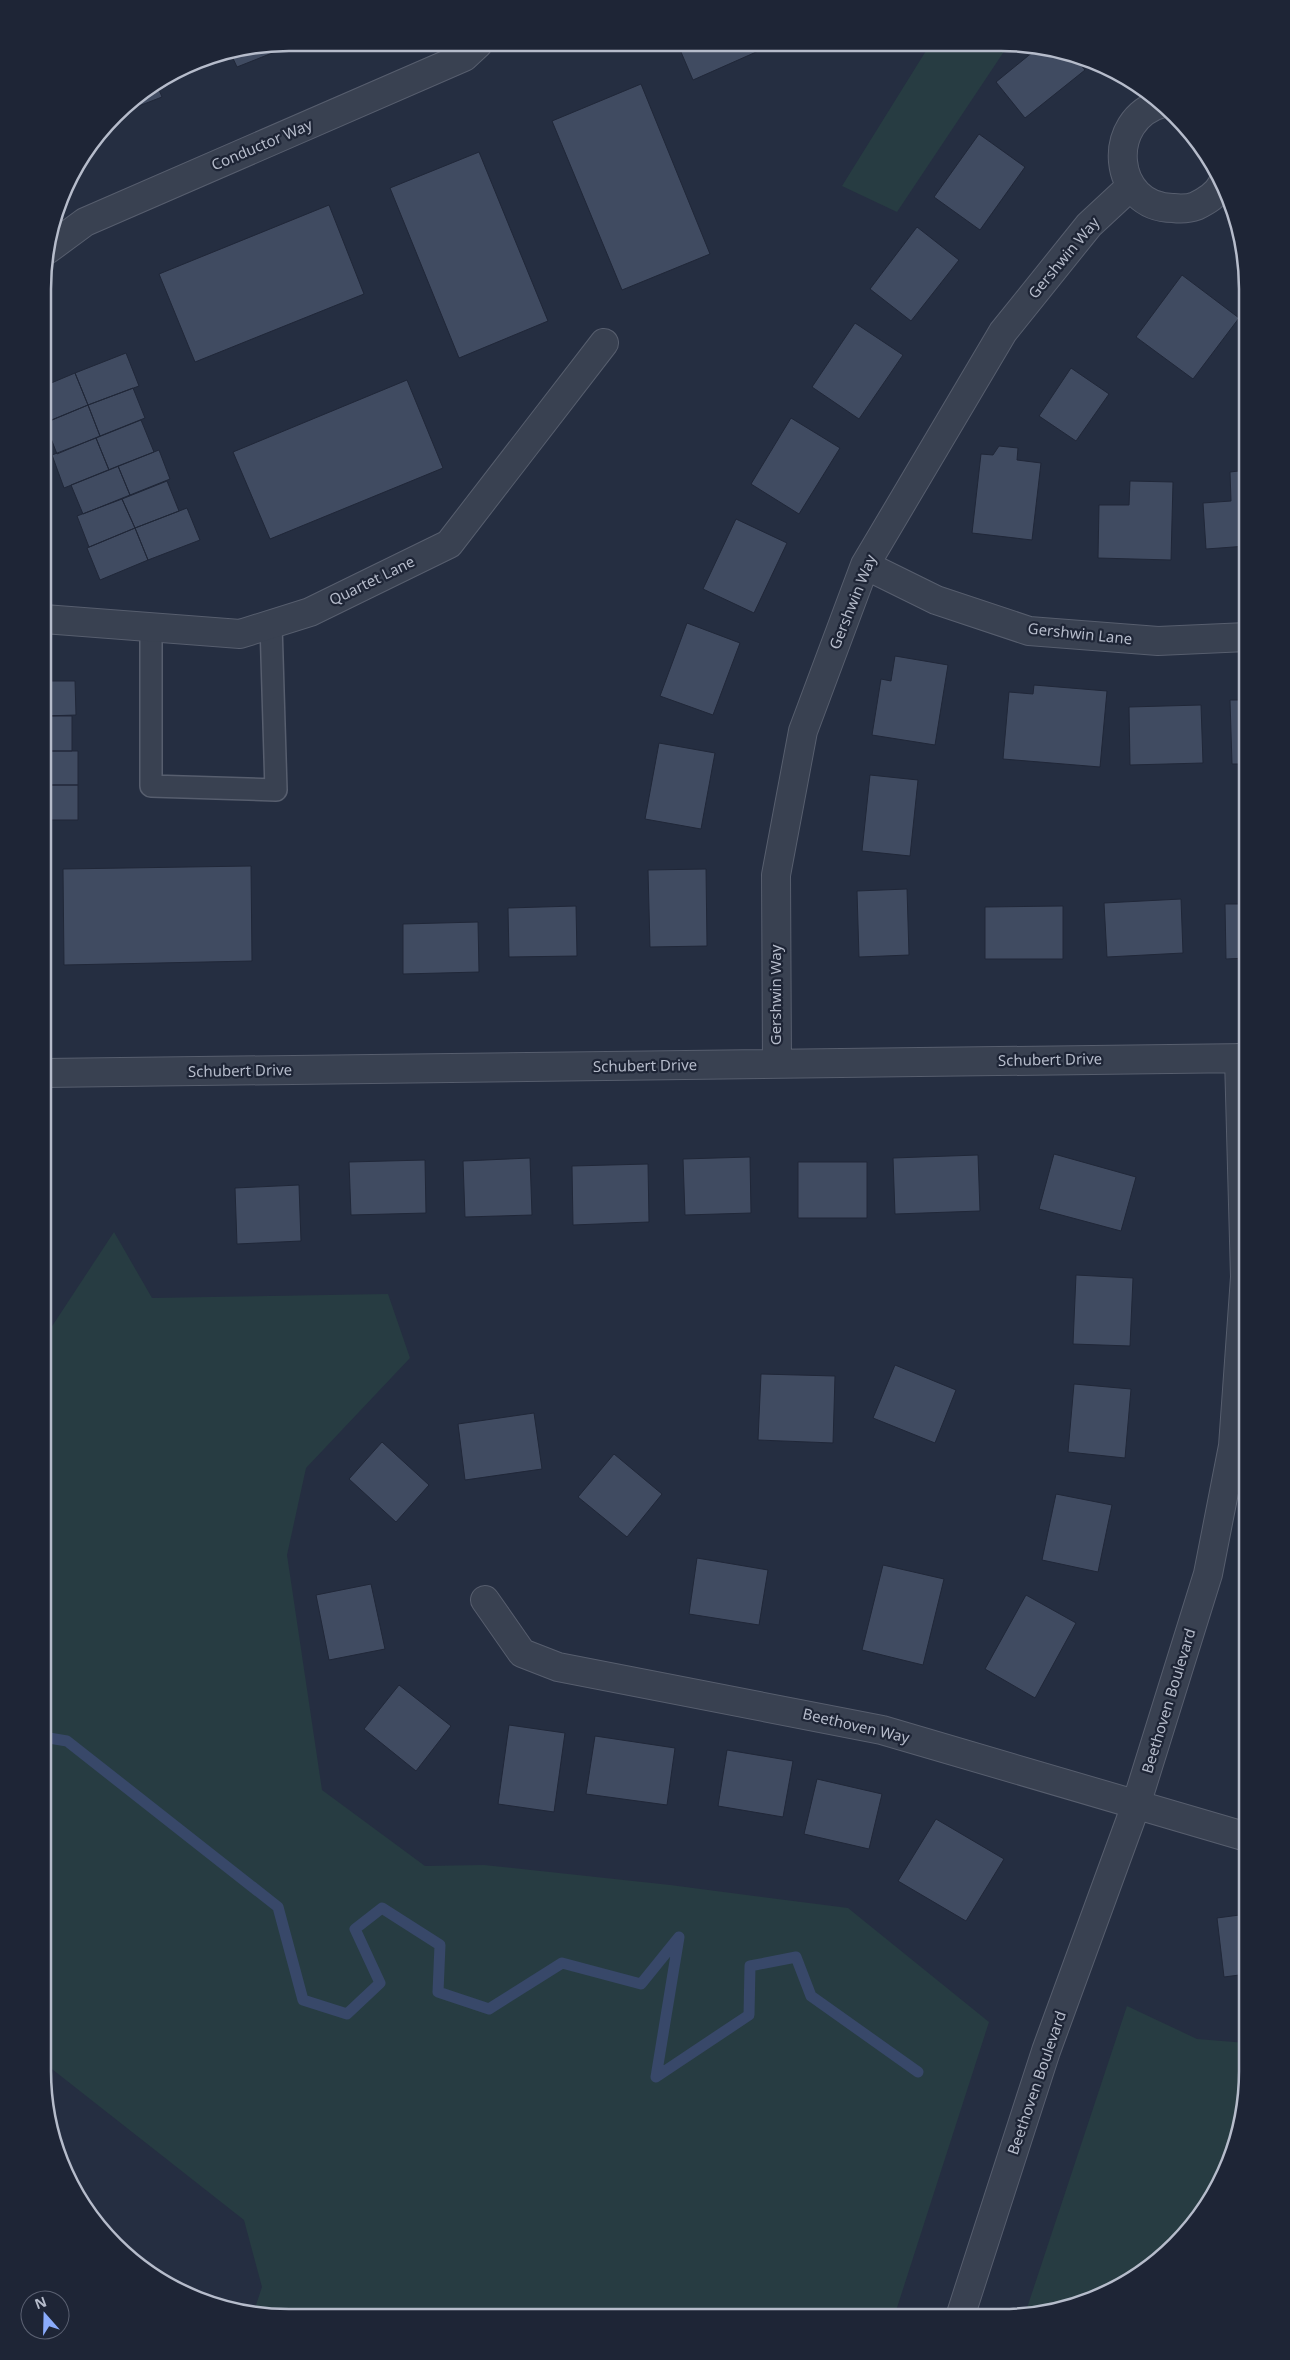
<svg xmlns="http://www.w3.org/2000/svg" width="1290" height="2360" font-family="'Noto Sans',sans-serif">
	<style>
		.green { fill: #273c42 }
		.lines { fill: none; stroke-linecap: round; stroke-linejoin: round }
		.stream { stroke: #384869; stroke-width: 11 }
		.building { fill: #404b61; stroke: #202738 }
		.service-casing { stroke: #575e6e; stroke-width: 24 }
		.minor-casing { stroke: #575e6e; stroke-width: 30 }
		.service { stroke: #394151; stroke-width: 21 }
		.minor { stroke: #394151; stroke-width: 28 }
		.labels { text-anchor: middle; stroke-width: 4.5; stroke-linejoin: round; paint-order: stroke }
		.street-label { font-size: 15px; fill: #b6bccb; stroke: #1e2536 }
		.rim { fill: none; stroke: #b6bccb; stroke-width: 2.5 }
	</style>
	<rect width="100%" height="100%" fill="#252e41"/>
	<path class="green" d="M 929,46 L 1007,47 L 897,212 L 842,186 Z
		M 114,1232 L 152,1298 L 388,1294 L 410,1358 L 306,1468 L 287,1555 L 322,1790 L 425,1866 L 484,1865 L 670,1885 L 848,1908 L 989,2022 L 894,2317 L 256,2315 L 253,2314 L 262,2287 L 244,2220 L 43,2062 L 43,1340 Z
		M 1127,2006 L 1197,2039 L 1247,2043 L 1247,2088 L 1229,2165 L 1196,2221 L 1138,2276 L 1081,2304 L 1025,2314 Z"/>
	<g class="lines">
		<path class="stream" d="M 43,1737 L 67,1741 L 278,1907 L 303,2000 L 347,2014 L 380,1983 L 355,1929 L 382,1908 L 440,1945 L 438,1992 L 489,2009 L 562,1963 L 641,1984 L 679,1937 L 656,2077 L 749,2015 L 750,1966 L 796,1957 L 811,1996 L 918,2072"/>
	</g>
	<path class="building" d="M 283,44 L 285,48 L 237,67 L 231,54 Z
		M 678,45 L 772,45 L 693,80 Z
		M 1039,47 L 1049,47 L 1072,55 L 1085,70 L 1025,118 L 996,82 Z
		M 641,84 L 710,254 L 622,290 L 552,121 Z
		M 157,85 L 162,97 L 118,114 L 126,104 Z
		M 979,134 L 1025,167 L 980,230 L 934,197 Z
		M 479,152 L 548,321 L 459,358 L 390,188 Z
		M 329,205 L 364,294 L 195,362 L 159,274 Z
		M 917,227 L 959,260 L 911,321 L 870,289 Z
		M 1182,275 L 1239,318 L 1193,379 L 1136,337 Z
		M 855,323 L 903,355 L 859,419 L 812,387 Z
		M 126,353 L 139,386 L 88,405 L 75,373 Z
		M 1071,368 L 1109,394 L 1076,441 L 1039,416 Z
		M 75,373 L 88,405 L 44,423 L 44,386 Z
		M 407,380 L 443,468 L 270,539 L 233,452 Z
		M 133,388 L 145,418 L 100,436 L 88,405 Z
		M 88,405 L 100,436 L 57,454 L 45,423 Z
		M 791,418 L 840,448 L 799,514 L 751,484 Z
		M 141,420 L 154,452 L 109,470 L 96,438 Z
		M 96,438 L 109,470 L 64,488 L 52,455 Z
		M 999,446 L 1018,448 L 1017,460 L 1041,463 L 1032,540 L 972,533 L 981,454 L 993,455 Z
		M 159,450 L 170,479 L 130,495 L 118,466 Z
		M 118,466 L 130,495 L 83,514 L 71,485 Z
		M 1247,470 L 1247,546 L 1206,549 L 1203,503 L 1231,501 L 1230,472 Z
		M 167,481 L 179,511 L 135,528 L 122,499 Z
		M 1130,481 L 1173,482 L 1171,560 L 1098,558 L 1099,505 L 1129,505 Z
		M 122,499 L 135,528 L 89,547 L 77,516 Z
		M 187,508 L 200,540 L 148,560 L 135,528 Z
		M 736,519 L 787,543 L 754,613 L 703,589 Z
		M 135,528 L 148,560 L 100,580 L 87,548 Z
		M 687,623 L 740,643 L 713,715 L 660,696 Z
		M 895,656 L 948,665 L 935,745 L 872,735 L 881,679 L 891,681 Z
		M 44,681 L 75,681 L 76,715 L 44,716 Z
		M 1034,685 L 1107,691 L 1100,767 L 1003,759 L 1009,692 L 1033,694 Z
		M 1230,700 L 1247,700 L 1247,764 L 1232,764 Z
		M 1201,705 L 1203,763 L 1130,765 L 1129,707 Z
		M 44,716 L 72,716 L 72,751 L 44,751 Z
		M 659,743 L 715,753 L 701,829 L 645,819 Z
		M 44,751 L 78,751 L 78,785 L 44,785 Z
		M 870,775 L 918,780 L 910,856 L 862,851 Z
		M 44,785 L 78,785 L 78,820 L 44,820 Z
		M 251,866 L 252,961 L 64,965 L 63,869 Z
		M 706,869 L 707,946 L 650,947 L 648,870 Z
		M 907,889 L 909,955 L 859,957 L 857,891 Z
		M 1181,899 L 1183,953 L 1107,957 L 1104,903 Z
		M 1225,904 L 1247,904 L 1247,958 L 1226,959 Z
		M 576,906 L 577,956 L 509,957 L 508,908 Z
		M 1063,906 L 1063,959 L 985,959 L 985,907 Z
		M 478,922 L 479,972 L 403,974 L 403,924 Z
		M 1054,1154 L 1136,1177 L 1121,1231 L 1039,1209 Z
		M 978,1155 L 980,1211 L 895,1214 L 893,1158 Z
		M 750,1157 L 751,1213 L 685,1215 L 683,1159 Z
		M 530,1158 L 532,1215 L 465,1217 L 463,1161 Z
		M 425,1160 L 426,1213 L 351,1215 L 349,1162 Z
		M 798,1162 L 867,1162 L 867,1218 L 798,1218 Z
		M 648,1164 L 649,1222 L 573,1225 L 572,1166 Z
		M 299,1185 L 301,1241 L 237,1244 L 235,1188 Z
		M 43,1220 L 51,1225 L 43,1237 Z
		M 1076,1275 L 1133,1278 L 1130,1346 L 1073,1344 Z
		M 895,1365 L 956,1390 L 935,1443 L 873,1418 Z
		M 761,1374 L 835,1376 L 833,1443 L 758,1440 Z
		M 1074,1384 L 1131,1389 L 1125,1458 L 1068,1452 Z
		M 534,1413 L 542,1469 L 465,1480 L 458,1424 Z
		M 382,1442 L 429,1485 L 396,1522 L 349,1479 Z
		M 614,1454 L 662,1494 L 627,1537 L 578,1497 Z
		M 1056,1494 L 1112,1505 L 1098,1572 L 1042,1560 Z
		M 697,1558 L 768,1570 L 759,1625 L 689,1614 Z
		M 883,1565 L 944,1579 L 923,1665 L 862,1650 Z
		M 371,1584 L 385,1649 L 329,1660 L 316,1595 Z
		M 1026,1595 L 1076,1623 L 1035,1698 L 985,1669 Z
		M 399,1685 L 451,1726 L 416,1771 L 364,1729 Z
		M 509,1725 L 565,1733 L 554,1812 L 498,1804 Z
		M 595,1736 L 675,1748 L 667,1805 L 586,1794 Z
		M 727,1750 L 793,1761 L 783,1817 L 718,1806 Z
		M 817,1779 L 882,1794 L 869,1849 L 804,1834 Z
		M 936,1819 L 1004,1859 L 966,1921 L 898,1881 Z
		M 1247,1914 L 1247,1974 L 1224,1977 L 1217,1918 Z"/>
	<g class="lines">
		<g class="service-casing">
			<path id="service" d="M 151,627 L 151,786 L 276,790 L 271,624"/>
		</g>
		<g class="minor-casing">
			<path id="minor" d="M 1163,103 C 1104,119 1112,208 1173,208 C 1182,209 1188,209 1196,206 C 1206,201 1217,195 1222,184
				M 47,250 L 85,222 L 464,57 L 478,44
				M 865,565 L 936,600 L 1029,631 L 1158,641 L 1247,637
				M 44,619 L 240,634 L 310,612 L 449,544 L 604,343
				M 777,1064 L 776,875 L 803,731 L 865,565 L 1003,332 L 1089,225 L 1131,186
				M 44,1073 L 1247,1058
				M 485,1600 L 522,1653 L 558,1667 L 882,1730 L 1247,1837
				M 960,2317 L 1046,2051 L 1136,1805 L 1208,1574 L 1233,1446 L 1245,1277 L 1239,1058"/>
		</g>
		<use href="#service" class="service"/>
		<use href="#minor" class="minor"/>
	</g>
	<g class="labels">
		<g class="street-label">
			<text transform="translate(262 145) rotate(-23)" y="5">Conductor Way</text>
			<text transform="translate(1064 258) rotate(-50)" y="5">Gershwin Way</text>
			<text transform="translate(372 581) rotate(-26)" y="5">Quartet Lane</text>
			<text transform="translate(853 602) rotate(-68)" y="5">Gershwin Way</text>
			<text transform="translate(1080 634) rotate(6)" y="5">Gershwin Lane</text>
			<text transform="translate(776 995) rotate(-90)" y="5">Gershwin Way</text>
			<text transform="translate(1050 1060) rotate(-1)" y="5">Schubert Drive</text>
			<text transform="translate(645 1066) rotate(-1)" y="5">Schubert Drive</text>
			<text transform="translate(240 1071) rotate(-1)" y="5">Schubert Drive</text>
			<text transform="translate(1169 1701) rotate(-73)" y="5">Beethoven Boulevard</text>
			<text transform="translate(856 1726) rotate(13)" y="5">Beethoven Way</text>
			<text transform="translate(1037 2083) rotate(-71)" y="5">Beethoven Boulevard</text>
		</g>
	</g>
	<path d="M0 0H1290V2360H0ZM289 51H1001A238 238 0 0 1 1239 289V2071A238 238 0 0 1 1001 2309H289A238 238 0 0 1 51 2071V289A238 238 0 0 1 289 51Z" fill="#1e2536" fill-rule="evenodd"/>
	<path class="rim" d="M289 51H1001A238 238 0 0 1 1239 289V2071A238 238 0 0 1 1001 2309H289A238 238 0 0 1 51 2071V289A238 238 0 0 1 289 51Z"/>
	<g transform="translate(45 2315) rotate(340)"><circle r="24" fill="#1e2536" stroke="#5b6172"/>
	<path d="M0-4L9 19L0 12L-9 19Z" fill="#8aabfb"/>
	<text y="-8" font-size="14" font-weight="bold" text-anchor="middle" fill="#b6bccb">N</text>
	</g>
</svg>
